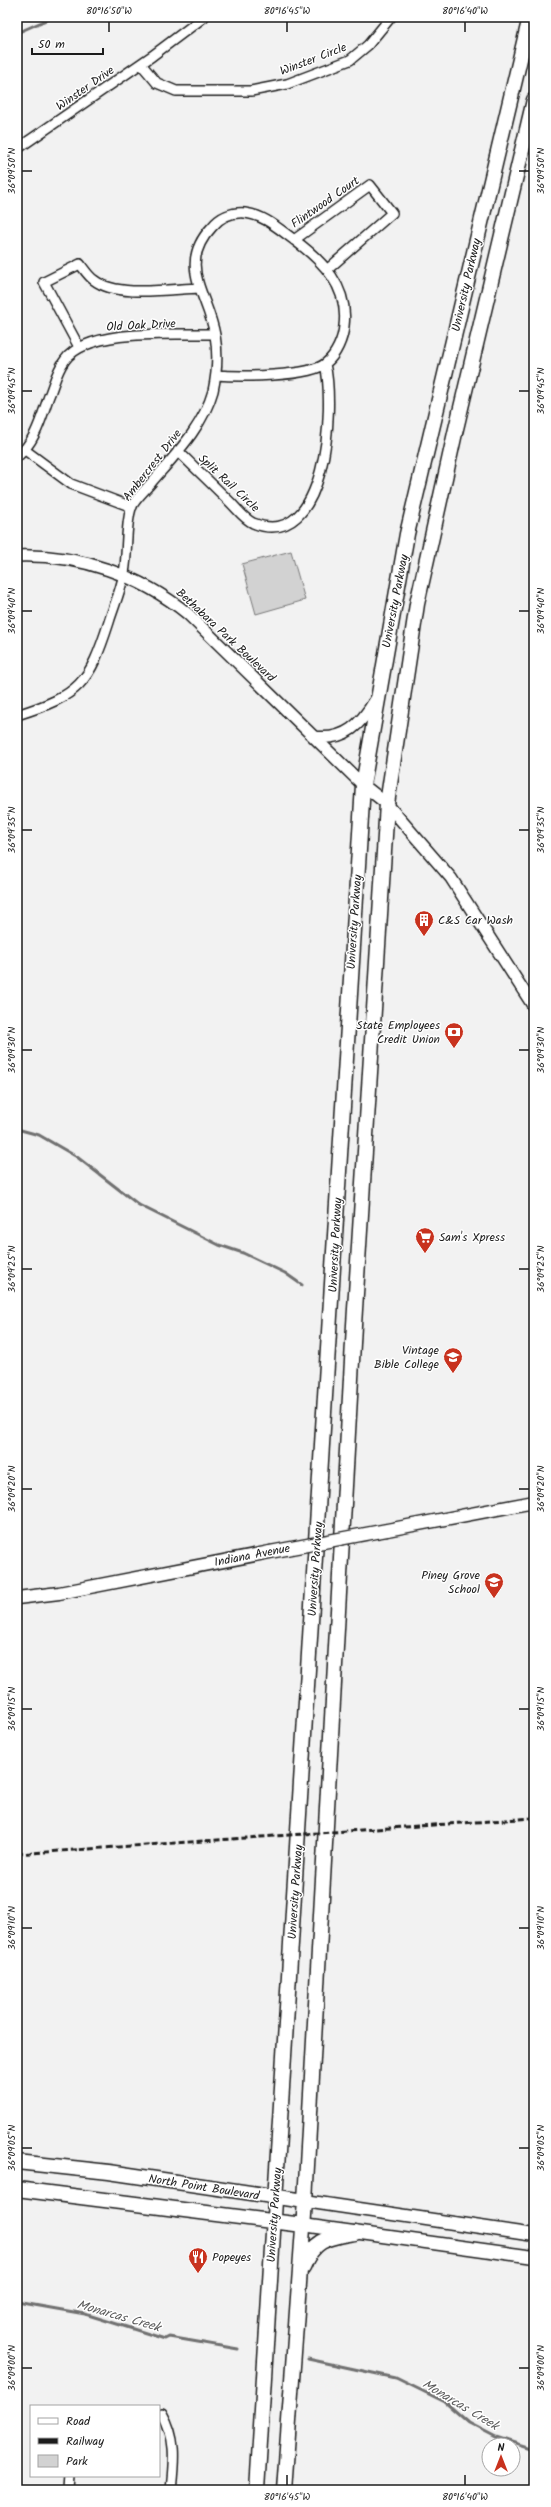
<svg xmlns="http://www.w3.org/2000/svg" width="551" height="2507" font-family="Kalam,sans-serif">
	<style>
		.green { fill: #d2d2d2; stroke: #777 }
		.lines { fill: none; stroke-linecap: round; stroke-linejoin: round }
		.stream { stroke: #707070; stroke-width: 3 }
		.minor-casing { stroke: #1c1c1c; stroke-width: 12 }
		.tertiary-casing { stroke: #1c1c1c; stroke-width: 14 }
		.secondary-casing { stroke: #1c1c1c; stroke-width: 15 }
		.primary-casing { stroke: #1c1c1c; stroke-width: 17 }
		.minor { stroke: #fff; stroke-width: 9 }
		.tertiary { stroke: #fff; stroke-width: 11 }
		.secondary { stroke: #fff; stroke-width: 12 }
		.primary { stroke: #fff; stroke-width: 14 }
		.rail { stroke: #1c1c1c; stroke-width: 3; stroke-dasharray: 6 3; stroke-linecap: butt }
		.secondary-bridge-casing { stroke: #1c1c1c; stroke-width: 15; stroke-linecap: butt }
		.secondary-bridge { stroke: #fff; stroke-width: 12 }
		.ticks { fill: none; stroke: #1c1c1c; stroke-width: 1.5 }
		.labels { text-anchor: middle; stroke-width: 3; stroke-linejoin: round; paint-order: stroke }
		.street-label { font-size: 12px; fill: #1c1c1c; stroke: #fff }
		.poi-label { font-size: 12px; fill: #1c1c1c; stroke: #fff; text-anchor: start }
		.water-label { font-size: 13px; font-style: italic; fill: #5b5b5b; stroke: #fff }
		.neatline { fill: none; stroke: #1c1c1c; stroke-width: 1.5 }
		.ticks-label { font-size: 10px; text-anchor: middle; fill: #1c1c1c }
	</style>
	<rect width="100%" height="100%" fill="#f2f2f2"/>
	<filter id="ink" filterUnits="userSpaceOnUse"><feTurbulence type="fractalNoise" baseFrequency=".025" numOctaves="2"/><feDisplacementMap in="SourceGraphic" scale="8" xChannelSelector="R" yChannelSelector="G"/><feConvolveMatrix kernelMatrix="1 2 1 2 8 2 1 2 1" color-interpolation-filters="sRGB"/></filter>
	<g filter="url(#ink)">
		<path class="green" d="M 291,551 L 305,600 L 256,614 L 242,564 Z"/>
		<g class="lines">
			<path class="stream" d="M 17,33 L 53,17
				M 17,1129 L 39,1135 L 77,1157 L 139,1205 L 219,1245 L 243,1253 L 285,1273 L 302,1285
				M 17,2302 L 85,2314 L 165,2339 L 169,2337 L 238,2349
				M 308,2359 L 396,2378 L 445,2402 L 469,2423 L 496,2437 L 534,2449"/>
			<g class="minor-casing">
				<path id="minor" d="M 141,64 L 157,83 L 176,91 L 251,91 L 287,84 L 350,60 L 368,45 L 391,17
					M 17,149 L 152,56 L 204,17
					M 294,240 L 370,185 L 392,213 L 328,269
					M 79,347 L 44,282 L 80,264 C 84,269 88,276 94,280 C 117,298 170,289 199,288
					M 25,450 L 71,484 L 132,507
					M 178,451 C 195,468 213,485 230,502 C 237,509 244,519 253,523 C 327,553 335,407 325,364
					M 17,457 C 36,441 41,418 49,396 C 54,384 57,370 65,360 C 89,327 177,335 214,334
					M 17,715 C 80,695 89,684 109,622 C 114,606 121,590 124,573 C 128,552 125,528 131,508 C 134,500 145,490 151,483 C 175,455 203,427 213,391 C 217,373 218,353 215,335 C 208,294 176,265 212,227 C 220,217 232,212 245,213 C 264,215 279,229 293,239 C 323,261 349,287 344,326 C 343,339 336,355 326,363 C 311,377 237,377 216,375
					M 162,2413 C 177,2439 174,2461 171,2490
					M 68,2490 L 69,2476"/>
			</g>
			<g class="tertiary-casing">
				<path id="tertiary" d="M 17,556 C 79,554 140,575 188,614 L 363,785 L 387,804 L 451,878 L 534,1007
					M 314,737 C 346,741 361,724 376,699"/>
			</g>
			<g class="secondary-casing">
				<path id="secondary" d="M 387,1530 L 534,1502
					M 17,1598 L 59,1593 L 270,1552
					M 305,2201 L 534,2235
					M 303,2225 L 534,2257"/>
			</g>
			<g class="primary-casing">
				<path id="primary" d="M 17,2162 L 109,2172 L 305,2201
					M 17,2189 L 303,2225
					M 303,2267 C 314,2239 327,2238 355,2233
					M 257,2490 L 363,785 L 407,534 L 530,17
					M 284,2490 L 305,2201 L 354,1325 L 387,804 L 417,604 L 455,433 L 534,100"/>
			</g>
			<use href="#minor" class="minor"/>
			<use href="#tertiary" class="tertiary"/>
			<use href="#secondary" class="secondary"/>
			<use href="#primary" class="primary"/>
			<path class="rail" d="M 17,1854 L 534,1818"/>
			<g class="secondary-bridge-casing">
				<path id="secondary-bridge" d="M 270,1552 L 387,1530"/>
			</g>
			<use href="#secondary-bridge" class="secondary-bridge"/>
		</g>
	</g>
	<path class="ticks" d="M 109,22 L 109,32M 287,22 L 287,32M 465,22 L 465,32M 22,171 L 32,171M 519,171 L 529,171M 22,391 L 32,391M 519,391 L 529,391M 22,611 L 32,611M 519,611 L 529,611M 22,830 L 32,830M 519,830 L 529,830M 22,1050 L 32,1050M 519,1050 L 529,1050M 22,1269 L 32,1269M 519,1269 L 529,1269M 22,1489 L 32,1489M 519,1489 L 529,1489M 22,1709 L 32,1709M 519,1709 L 529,1709M 22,1928 L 32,1928M 519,1928 L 529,1928M 22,2148 L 32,2148M 519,2148 L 529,2148M 22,2368 L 32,2368M 519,2368 L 529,2368M 287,2475 L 287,2485M 465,2475 L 465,2485"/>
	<defs>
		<g id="building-pin" transform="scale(1)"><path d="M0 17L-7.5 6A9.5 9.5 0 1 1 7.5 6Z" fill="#c8321e" stroke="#fff"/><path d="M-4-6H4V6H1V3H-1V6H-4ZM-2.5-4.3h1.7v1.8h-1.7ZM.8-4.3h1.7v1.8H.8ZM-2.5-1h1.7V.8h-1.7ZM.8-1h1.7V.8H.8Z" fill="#fff"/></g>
		<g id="bank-pin" transform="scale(1)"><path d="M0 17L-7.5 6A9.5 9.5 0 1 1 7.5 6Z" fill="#c8321e" stroke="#fff"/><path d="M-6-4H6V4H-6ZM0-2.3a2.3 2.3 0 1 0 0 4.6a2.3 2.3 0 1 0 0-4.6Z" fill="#fff"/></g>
		<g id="supermarket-pin" transform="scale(1)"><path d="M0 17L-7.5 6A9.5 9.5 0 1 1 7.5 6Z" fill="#c8321e" stroke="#fff"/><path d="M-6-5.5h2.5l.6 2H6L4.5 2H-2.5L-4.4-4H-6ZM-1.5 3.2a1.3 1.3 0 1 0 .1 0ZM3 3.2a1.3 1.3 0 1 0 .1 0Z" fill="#fff"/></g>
		<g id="university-pin" transform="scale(1)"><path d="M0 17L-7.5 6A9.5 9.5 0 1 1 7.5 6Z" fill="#c8321e" stroke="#fff"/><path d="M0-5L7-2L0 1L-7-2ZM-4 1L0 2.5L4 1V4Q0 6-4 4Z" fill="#fff"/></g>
		<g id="school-pin" transform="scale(1)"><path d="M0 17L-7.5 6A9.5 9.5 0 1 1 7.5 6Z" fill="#c8321e" stroke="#fff"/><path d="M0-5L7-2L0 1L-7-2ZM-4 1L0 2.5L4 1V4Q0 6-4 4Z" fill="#fff"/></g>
		<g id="restaurant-pin" transform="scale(1)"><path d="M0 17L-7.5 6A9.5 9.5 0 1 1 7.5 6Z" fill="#c8321e" stroke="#fff"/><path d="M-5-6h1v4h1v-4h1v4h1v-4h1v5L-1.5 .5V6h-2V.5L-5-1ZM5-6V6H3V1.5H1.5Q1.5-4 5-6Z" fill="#fff"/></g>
	</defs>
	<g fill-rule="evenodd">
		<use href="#building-pin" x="424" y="920"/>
		<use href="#bank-pin" x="454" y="1032"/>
		<use href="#supermarket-pin" x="425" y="1237"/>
		<use href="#university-pin" x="453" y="1357"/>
		<use href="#school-pin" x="494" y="1582"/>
		<use href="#restaurant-pin" x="198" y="2257"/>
	</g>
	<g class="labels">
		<g class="street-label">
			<text transform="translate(313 59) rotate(-21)" y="4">Winster Circle</text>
			<text transform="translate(85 88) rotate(-35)" y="4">Winster Drive</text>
			<text transform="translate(325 202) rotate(-35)" y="4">Flintwood Court</text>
			<text transform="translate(466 285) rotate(-77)" y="4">University Parkway</text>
			<text transform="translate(141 325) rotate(-3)" y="4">Old Oak Drive</text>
			<text transform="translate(152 465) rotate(-52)" y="4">Ambercrest Drive</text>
			<text transform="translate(229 483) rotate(43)" y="4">Split Rail Circle</text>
			<text transform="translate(395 601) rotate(-79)" y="4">University Parkway</text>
			<text transform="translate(226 635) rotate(43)" y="4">Bethabara Park Boulevard</text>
			<text transform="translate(354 922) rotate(-86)" y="4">University Parkway</text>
			<text transform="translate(335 1245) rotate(-87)" y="4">University Parkway</text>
			<text transform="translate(252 1555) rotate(-11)" y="4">Indiana Avenue</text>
			<text transform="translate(315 1569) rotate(-86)" y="4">University Parkway</text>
			<text transform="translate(295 1892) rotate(-86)" y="4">University Parkway</text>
			<text transform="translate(204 2187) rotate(9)" y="4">North Point Boulevard</text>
			<text transform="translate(274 2215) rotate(-86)" y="4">University Parkway</text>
		</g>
		<g class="poi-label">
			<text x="438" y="924">C&amp;S Car Wash</text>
			<text x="440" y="1029" text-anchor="end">State Employees<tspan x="440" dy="14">Credit Union</tspan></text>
			<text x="439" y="1241">Sam's Xpress</text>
			<text x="439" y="1354" text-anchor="end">Vintage<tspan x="439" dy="14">Bible College</tspan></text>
			<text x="480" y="1579" text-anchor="end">Piney Grove<tspan x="480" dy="14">School</tspan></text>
			<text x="212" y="2261">Popeyes</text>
		</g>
		<g class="water-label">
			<text transform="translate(119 2315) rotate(16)" y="5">Monarcas Creek</text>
			<text transform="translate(461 2404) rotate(31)" y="5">Monarcas Creek</text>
		</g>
	</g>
	<rect width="551" height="2507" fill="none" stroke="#fff" stroke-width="44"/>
	<rect x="30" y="2405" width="130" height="72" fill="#ffffff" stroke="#a4a4a4"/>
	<rect x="38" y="2418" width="20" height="6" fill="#ffffff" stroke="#a4a4a4"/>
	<text x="66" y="2425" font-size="12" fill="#1c1c1c">Road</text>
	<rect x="38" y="2438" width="20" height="6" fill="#1c1c1c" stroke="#a4a4a4"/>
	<text x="66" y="2445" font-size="12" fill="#1c1c1c">Railway</text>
	<rect x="38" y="2455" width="20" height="12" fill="#d2d2d2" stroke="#a4a4a4"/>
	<text x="66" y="2465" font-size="12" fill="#1c1c1c">Park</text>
	<g transform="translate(501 2457)"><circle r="19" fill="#ffffff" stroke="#a4a4a4"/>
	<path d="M0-3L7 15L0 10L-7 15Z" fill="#c8321e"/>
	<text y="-6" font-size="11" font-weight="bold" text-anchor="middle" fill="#1c1c1c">N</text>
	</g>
	<path d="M32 48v6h71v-6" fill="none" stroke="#1c1c1c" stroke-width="2"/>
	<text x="38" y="48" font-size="12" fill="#1c1c1c" stroke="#ffffff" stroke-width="3" paint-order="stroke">50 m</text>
	<rect x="22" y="22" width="507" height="2463" class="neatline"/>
	<g class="ticks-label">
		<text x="109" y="14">80°16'50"W</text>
		<text x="287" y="14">80°16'45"W</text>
		<text x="465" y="14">80°16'40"W</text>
		<text transform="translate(11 171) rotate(-90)" y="4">36°09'50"N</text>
		<text transform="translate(540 171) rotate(-90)" y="4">36°09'50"N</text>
		<text transform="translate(11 391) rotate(-90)" y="4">36°09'45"N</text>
		<text transform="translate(540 391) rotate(-90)" y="4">36°09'45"N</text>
		<text transform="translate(11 611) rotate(-90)" y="4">36°09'40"N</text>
		<text transform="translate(540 611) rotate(-90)" y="4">36°09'40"N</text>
		<text transform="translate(11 830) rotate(-90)" y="4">36°09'35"N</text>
		<text transform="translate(540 830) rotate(-90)" y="4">36°09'35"N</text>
		<text transform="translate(11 1050) rotate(-90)" y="4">36°09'30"N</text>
		<text transform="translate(540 1050) rotate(-90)" y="4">36°09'30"N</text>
		<text transform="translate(11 1269) rotate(-90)" y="4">36°09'25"N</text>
		<text transform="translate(540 1269) rotate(-90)" y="4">36°09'25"N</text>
		<text transform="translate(11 1489) rotate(-90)" y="4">36°09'20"N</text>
		<text transform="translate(540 1489) rotate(-90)" y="4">36°09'20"N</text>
		<text transform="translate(11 1709) rotate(-90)" y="4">36°09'15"N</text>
		<text transform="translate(540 1709) rotate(-90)" y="4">36°09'15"N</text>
		<text transform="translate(11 1928) rotate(-90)" y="4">36°09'10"N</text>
		<text transform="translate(540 1928) rotate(-90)" y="4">36°09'10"N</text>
		<text transform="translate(11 2148) rotate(-90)" y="4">36°09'05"N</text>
		<text transform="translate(540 2148) rotate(-90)" y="4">36°09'05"N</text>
		<text transform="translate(11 2368) rotate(-90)" y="4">36°09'00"N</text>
		<text transform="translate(540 2368) rotate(-90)" y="4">36°09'00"N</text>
		<text x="287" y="2500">80°16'45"W</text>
		<text x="465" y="2500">80°16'40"W</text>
	</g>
</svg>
